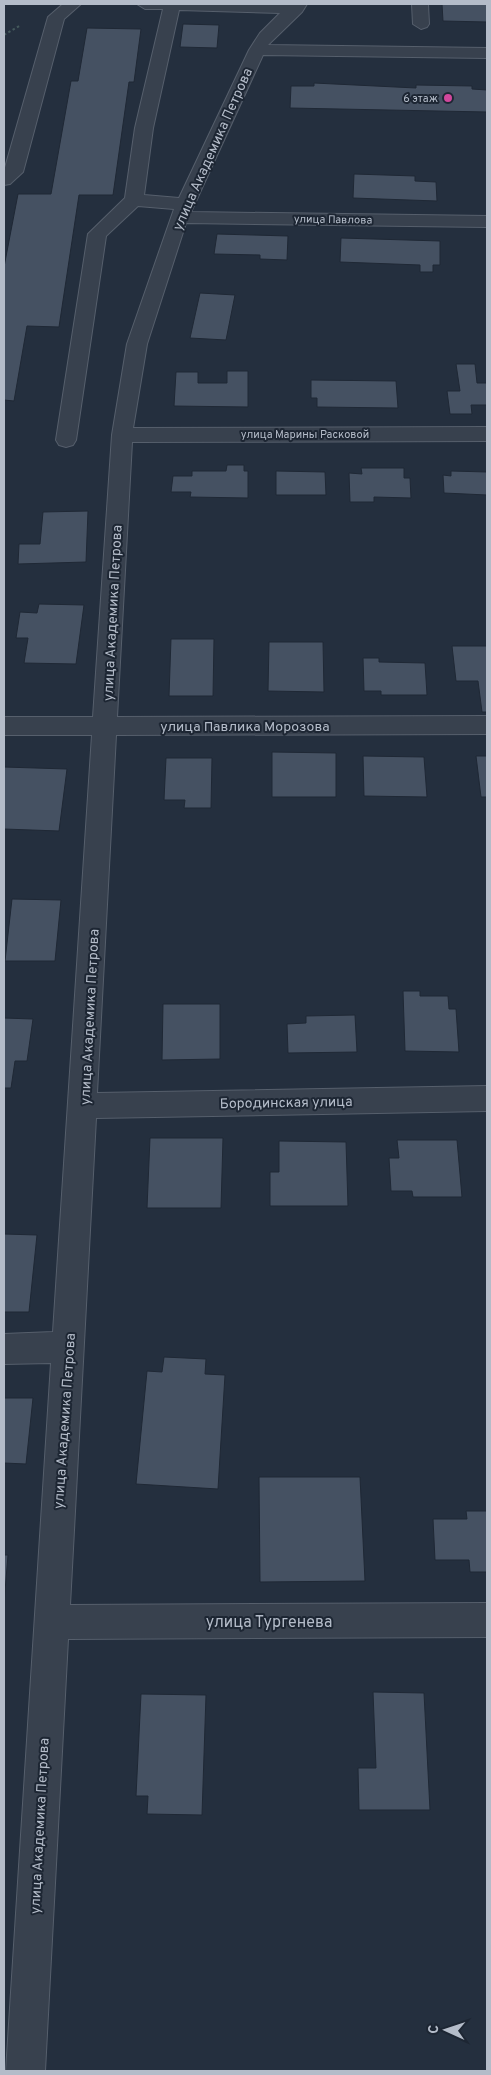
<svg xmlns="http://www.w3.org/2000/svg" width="491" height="2075" font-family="Overpass,sans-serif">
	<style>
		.building { fill: #455162; stroke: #1f2835 }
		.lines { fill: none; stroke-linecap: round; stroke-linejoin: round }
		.minor-casing { stroke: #565f6c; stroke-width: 2 }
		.path { stroke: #44595c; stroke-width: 2; stroke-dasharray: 2.5 2.5; stroke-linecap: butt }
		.minor { fill: #38414e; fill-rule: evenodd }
		.hotel-dot { fill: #d1479c; stroke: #1d2633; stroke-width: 2 }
		.labels { text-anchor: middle; stroke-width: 4; stroke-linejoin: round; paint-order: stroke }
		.far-poi-label { font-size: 11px; fill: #b4bcc9; stroke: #1d2633; text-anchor: end }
		.far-street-label { font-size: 11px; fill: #b4bcc9; stroke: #1d2633 }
		.street-label { font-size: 14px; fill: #b4bcc9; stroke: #1d2633 }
		.near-street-label { font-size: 16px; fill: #b4bcc9; stroke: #1d2633 }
	</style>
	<rect width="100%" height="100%" fill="#242f3e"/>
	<path class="building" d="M 442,4 L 487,4 L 487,22 L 443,21 Z
		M 183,24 L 219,25 L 217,48 L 180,47 Z
		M 87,28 L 141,29 L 134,82 L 129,82 L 113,195 L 79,195 L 59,327 L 27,326 L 14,401 L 4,400 L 4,267 L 18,194 L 51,194 L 71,81 L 78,81 Z
		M 314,83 L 416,88 L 416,85 L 472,86 L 472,89 L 487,90 L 487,112 L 290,108 L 291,86 L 314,86 Z
		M 354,174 L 415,176 L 415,181 L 436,182 L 437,201 L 353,198 Z
		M 217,234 L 288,236 L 287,260 L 260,259 L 260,255 L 214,254 Z
		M 341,238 L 440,241 L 440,265 L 433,265 L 433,272 L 420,272 L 420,265 L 340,262 Z
		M 200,293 L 235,295 L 226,340 L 190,338 Z
		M 456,364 L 475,364 L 477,383 L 487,383 L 487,405 L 471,405 L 472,414 L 450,414 L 447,391 L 460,391 Z
		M 227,371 L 248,371 L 248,407 L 174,406 L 176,372 L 198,372 L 198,383 L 227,383 Z
		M 311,380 L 396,381 L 398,408 L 317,407 L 317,398 L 311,398 Z
		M 227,465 L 244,465 L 244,471 L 248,471 L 248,498 L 190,497 L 191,492 L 171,492 L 173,476 L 192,476 L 192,471 L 226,471 Z
		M 361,468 L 404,468 L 404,478 L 410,478 L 411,498 L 374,497 L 374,502 L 350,502 L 349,473 L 362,474 Z
		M 276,471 L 325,472 L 326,495 L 276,495 Z
		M 451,471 L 487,472 L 487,495 L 444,493 L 443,475 L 451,476 Z
		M 88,511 L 86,562 L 18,564 L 19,544 L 40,544 L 43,512 Z
		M 39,604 L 84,605 L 76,664 L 24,663 L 28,638 L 16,638 L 20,612 L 37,613 Z
		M 171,639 L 214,639 L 213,696 L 169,696 Z
		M 269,642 L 323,642 L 324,692 L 268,691 Z
		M 452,646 L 487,646 L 487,712 L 482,712 L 478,681 L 456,681 Z
		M 363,658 L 379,658 L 379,662 L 425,663 L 427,695 L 381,695 L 381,691 L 364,691 Z
		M 272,752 L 336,753 L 336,797 L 272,797 Z
		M 363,756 L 424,757 L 427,797 L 364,796 Z
		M 476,756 L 487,756 L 487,797 L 481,797 Z
		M 166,758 L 212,758 L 211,808 L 184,808 L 185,800 L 164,800 Z
		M 4,767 L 67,769 L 59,831 L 4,829 Z
		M 12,899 L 61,900 L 55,961 L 5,961 Z
		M 403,991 L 420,991 L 420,996 L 448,996 L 449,1009 L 456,1009 L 459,1052 L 405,1051 Z
		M 163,1004 L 220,1004 L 220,1059 L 162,1060 Z
		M 355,1015 L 357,1052 L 288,1053 L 287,1024 L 306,1023 L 306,1016 Z
		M 4,1018 L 33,1019 L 27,1061 L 15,1061 L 11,1088 L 4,1088 Z
		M 150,1138 L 223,1138 L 221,1208 L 147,1208 Z
		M 397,1140 L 457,1140 L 462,1197 L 413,1197 L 412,1191 L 391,1191 L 389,1158 L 399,1158 Z
		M 279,1141 L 346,1142 L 348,1206 L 270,1206 L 270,1172 L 279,1172 Z
		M 4,1234 L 37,1235 L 29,1312 L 4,1312 Z
		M 164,1357 L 206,1359 L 205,1374 L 225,1375 L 218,1489 L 136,1484 L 147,1371 L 162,1372 Z
		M 4,1398 L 33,1398 L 26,1464 L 4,1463 Z
		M 259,1477 L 360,1477 L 365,1581 L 260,1582 Z
		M 466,1511 L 487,1511 L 487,1572 L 470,1572 L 469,1560 L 435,1560 L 433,1519 L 467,1519 Z
		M 4,1555 L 8,1555 L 4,1603 Z
		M 373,1692 L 424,1693 L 430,1810 L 359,1810 L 358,1768 L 376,1768 Z
		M 141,1694 L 206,1695 L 202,1815 L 147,1814 L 148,1796 L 136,1796 Z"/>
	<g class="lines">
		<g class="minor-casing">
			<path id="minor" d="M 63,4 L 81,4 L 64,19 L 23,172 L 10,184 L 4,185 L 4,171 L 48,17 Z
				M 137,4 L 307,4 L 302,12 L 268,45 L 487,48 L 487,58 L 263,55 L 191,212 L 487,216 L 487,227 L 186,223 L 147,344 L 133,428 L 487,427 L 487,441 L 132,442 L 117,717 L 487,716 L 487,734 L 116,735 L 97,1093 L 487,1086 L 487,1111 L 96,1118 L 70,1605 L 487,1603 L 487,1637 L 68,1639 L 45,2071 L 6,2071 L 51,1363 L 4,1364 L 4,1334 L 53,1332 L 92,735 L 4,735 L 4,717 L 93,717 L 112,435 L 127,344 L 174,209 L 138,206 L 106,236 L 76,440 L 73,445 L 66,447 L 59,445 L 56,440 L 88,234 L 125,198 L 135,128 L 163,9 L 145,9 ZM 179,10 L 280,13 L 260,33 L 249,50 L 179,198 L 144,195 L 153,128 Z
				M 412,4 L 428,4 L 429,24 L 427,27 L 421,29 L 413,24 Z"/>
		</g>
		<path class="path" d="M 4,35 L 21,25"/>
		<use href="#minor" class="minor"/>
	</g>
	<circle class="hotel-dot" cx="448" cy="98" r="5"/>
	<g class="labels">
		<g class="far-poi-label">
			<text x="438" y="102">6 этаж</text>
		</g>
		<g class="far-street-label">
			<text transform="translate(333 219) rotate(1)" y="4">улица Павлова</text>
			<text x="305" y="438">улица Марины Расковой</text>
		</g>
		<g class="street-label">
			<text transform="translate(212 149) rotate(-66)" y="5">улица Академика Петрова</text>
			<text transform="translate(112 613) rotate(-87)" y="5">улица Академика Петрова</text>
			<text x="245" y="731">улица Павлика Морозова</text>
			<text transform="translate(89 1017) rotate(-87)" y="5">улица Академика Петрова</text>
			<text transform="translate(286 1102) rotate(-1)" y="5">Бородинская улица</text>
			<text transform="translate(64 1421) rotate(-86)" y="5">улица Академика Петрова</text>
			<text transform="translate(39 1826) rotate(-87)" y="5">улица Академика Петрова</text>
		</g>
		<g class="near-street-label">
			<text x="269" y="1627">улица Тургенева</text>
		</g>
	</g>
	<rect width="491" height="2075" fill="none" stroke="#b4bcc9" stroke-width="10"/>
	<g transform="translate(446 2030) rotate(273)" stroke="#1d2633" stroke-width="4" paint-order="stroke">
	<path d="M0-4L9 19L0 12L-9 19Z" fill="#b4bcc9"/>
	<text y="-8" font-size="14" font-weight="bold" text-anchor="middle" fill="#b4bcc9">С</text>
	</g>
</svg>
